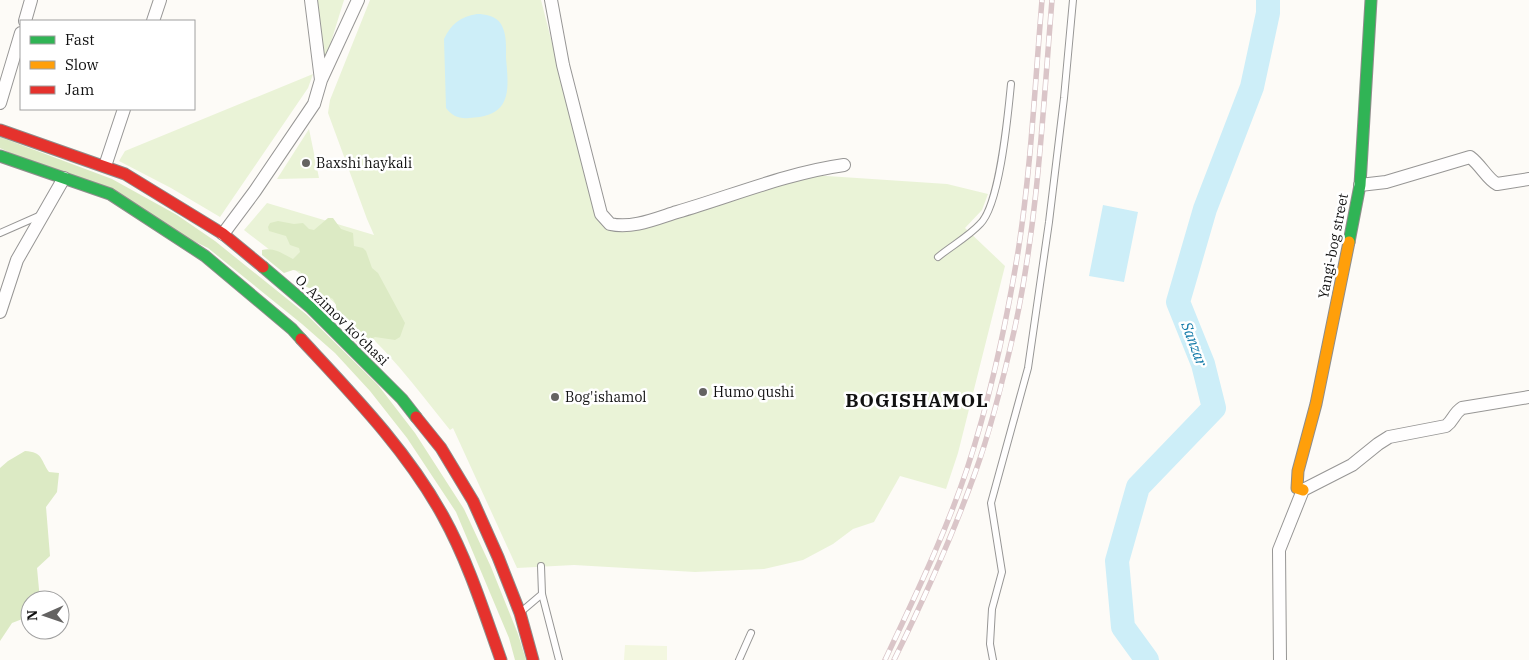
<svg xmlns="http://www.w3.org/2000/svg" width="1529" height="660" font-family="'IBM Plex Serif',serif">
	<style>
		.green { fill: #eaf3d7 }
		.forest { fill: #dceac4 }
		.pitch { fill: #f3f7e0 }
		.water { fill: #cdeef8 }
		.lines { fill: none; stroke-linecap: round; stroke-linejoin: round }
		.river { stroke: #cdeef8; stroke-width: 24 }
		.lane-casing { stroke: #979695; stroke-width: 8 }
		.street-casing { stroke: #979695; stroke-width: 14 }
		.fast-casing { stroke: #8e8d8b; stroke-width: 13 }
		.slow-casing { stroke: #8e8d8b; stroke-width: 13 }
		.jam-casing { stroke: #8e8d8b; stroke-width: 13 }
		.lane { stroke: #fffefe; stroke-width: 6 }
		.street { stroke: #fffefe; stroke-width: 12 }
		.fast { stroke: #30b455; stroke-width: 11 }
		.slow { stroke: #ff9f0a; stroke-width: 11 }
		.jam { stroke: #e5322d; stroke-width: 11 }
		.rail-casing { stroke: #dac5c8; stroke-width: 5.5 }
		.rail { stroke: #fff; stroke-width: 4; stroke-dasharray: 11; stroke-linecap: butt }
		.poi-dot { fill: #646362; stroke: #fff; stroke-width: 2 }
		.labels { text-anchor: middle; stroke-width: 5; stroke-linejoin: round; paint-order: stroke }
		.poi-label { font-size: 14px; fill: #111; stroke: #fff; text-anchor: start }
		.street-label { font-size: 14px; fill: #111; stroke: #fff }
		.water-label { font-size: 15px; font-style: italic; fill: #147ba9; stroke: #fff }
		.district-label { font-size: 19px; font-weight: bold; letter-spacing: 1px; fill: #111; stroke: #fff }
	</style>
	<rect width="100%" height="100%" fill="#fdfbf7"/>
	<path class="green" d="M 317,0 L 344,0 L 327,55 L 323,55 Z
		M 370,0 L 541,0 L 597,219 C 610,232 614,232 631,230 L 812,175 L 947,184 L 988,194 L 982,210 L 965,228 L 1005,266 L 958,453 L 946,489 L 900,476 L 874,522 L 853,529 L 833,544 L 803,560 L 764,569 L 695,572 L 574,565 L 517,568 L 453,428 L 450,430 C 433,409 417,388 399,367 C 355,315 298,272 244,230 L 267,203 L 374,235 L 367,219 L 328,113 L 330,100 Z
		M 313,74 L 308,88 L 220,217 L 171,188 L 119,161 L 125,151 Z
		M 309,129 L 319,178 L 277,179 Z"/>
	<path class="forest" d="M 0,137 L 112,179 L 177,215 L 215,241 L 307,315 L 378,385 L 415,433 L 464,509 L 491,567 L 518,634 L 526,660 L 515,660 L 509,638 L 456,512 L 407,438 L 370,391 L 335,353 L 302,324 L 208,248 L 0,148 Z
		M 328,218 L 333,218 L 341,229 L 353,233 L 354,246 L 363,248 L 366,251 L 372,268 L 378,273 L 405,323 L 400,337 L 395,340 L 375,337 L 360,344 L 353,339 L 352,326 L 344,322 L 336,314 L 336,305 L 333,299 L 329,297 L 323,299 L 315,291 L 305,286 L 305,280 L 300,271 L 293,270 L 284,273 L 262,255 L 262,250 C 274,247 283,254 293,259 L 300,252 L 299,248 L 290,245 L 286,236 L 269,231 L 268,227 L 270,223 L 278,221 L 294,224 L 303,223 L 309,229 L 314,230 Z
		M 25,451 C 43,452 40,459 49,472 L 59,473 L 57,492 L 46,507 L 50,556 L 37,568 L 40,600 L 30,600 L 30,616 L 12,623 L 0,641 L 0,468 L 8,461 Z"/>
	<path class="pitch" d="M 625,645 L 667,646 L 667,660 L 624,660 Z"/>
	<path class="water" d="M 477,14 C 485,14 496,16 501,24 C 507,34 506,47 506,58 C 509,91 512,117 469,118 C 459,119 452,116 446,108 L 444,39 C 451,24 460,17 477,14 Z
		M 1103,205 L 1138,212 L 1124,282 L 1089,276 Z"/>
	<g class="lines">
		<path class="river" d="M 1147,660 L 1123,627 L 1117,561 L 1138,487 L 1214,408 L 1203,364 L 1178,302 L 1205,209 L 1252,87 L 1268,13 L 1268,0"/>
		<g class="lane-casing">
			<path id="lane" d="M 0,233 L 41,215
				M 938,257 C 951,246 968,237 980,224 C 1000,205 1008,114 1011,84
				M 541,566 L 542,594 L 559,660
				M 522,611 L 542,594
				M 739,660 L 751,633
				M 993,660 L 990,644 L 992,609 L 1002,572 L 991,503 L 1028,368 L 1049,222 L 1064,98 L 1073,0"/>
		</g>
		<g class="street-casing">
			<path id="street" d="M 311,0 L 321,80
				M 551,0 L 563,65 L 601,214 L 610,224 C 632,229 655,219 677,212 C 732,196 787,173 844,165
				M 25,21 L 31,0
				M 153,21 L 160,0
				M 0,103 L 21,33
				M 105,166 L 124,109
				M 1360,185 L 1386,182 L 1470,157 C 1481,165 1488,180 1497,184 L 1529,179
				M 223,234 L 255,191 L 314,104 L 321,80 L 358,0
				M 0,312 L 17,260 L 64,178
				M 1280,660 L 1279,550 L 1303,490 L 1352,465 L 1378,444 L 1389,437 L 1446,426 C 1454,420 1453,414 1462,408 L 1529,397"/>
		</g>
		<g class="fast-casing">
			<path id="fast" d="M 0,156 L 110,194 L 205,256 L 292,329 L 301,339
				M 1349,242 L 1360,185 L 1371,0
				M 263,267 L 310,307 L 402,399 L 416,417"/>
		</g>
		<g class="slow-casing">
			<path id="slow" d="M 1303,490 L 1297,488 L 1298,471 L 1316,404 L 1349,242"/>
		</g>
		<g class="jam-casing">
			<path id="jam" d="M 0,130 L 125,174 L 223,234 L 263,267
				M 301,339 C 352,394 406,449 443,516 C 468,561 484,612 501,660
				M 416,417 L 441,448 L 473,501 L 498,557 L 520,613 L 533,660"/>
		</g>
		<use href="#lane" class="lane"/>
		<use href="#street" class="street"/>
		<use href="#fast" class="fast"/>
		<use href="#slow" class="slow"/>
		<use href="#jam" class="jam"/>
		<g class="rail-casing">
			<path id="rail" d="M 885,660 C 914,598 945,535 967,469 C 990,399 1006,325 1018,252 C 1031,169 1035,84 1042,0
				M 894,660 C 924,599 952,537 975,473 C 992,426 1004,376 1015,327 C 1038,220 1043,109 1052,0"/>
		</g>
		<use href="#rail" class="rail"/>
	</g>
	<g class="poi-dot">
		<circle cx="306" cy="163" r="5"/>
		<circle cx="703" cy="392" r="5"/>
		<circle cx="555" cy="397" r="5"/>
	</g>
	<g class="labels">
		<g class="poi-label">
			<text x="316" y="168">Baxshi haykali</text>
			<text x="713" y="397">Humo qushi</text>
			<text x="565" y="402">Bog'ishamol</text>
		</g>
		<g class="street-label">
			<text transform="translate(1333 246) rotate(-79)" y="5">Yangi-bog street</text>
			<text transform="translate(342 320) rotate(44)" y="5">O. Azimov ko'chasi</text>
		</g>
		<g class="water-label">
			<text transform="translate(1194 344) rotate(69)" y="5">Sanzar</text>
		</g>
		<g class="district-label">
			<text x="917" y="407">BOGISHAMOL</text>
		</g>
	</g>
	<rect x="20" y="20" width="175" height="90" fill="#ffffff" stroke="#a0a0a0"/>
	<rect x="30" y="36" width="25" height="8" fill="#30b455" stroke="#a0a0a0"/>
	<text x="65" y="45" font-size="15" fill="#111111">Fast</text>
	<rect x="30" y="61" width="25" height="8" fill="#ff9f0a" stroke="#a0a0a0"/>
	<text x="65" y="70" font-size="15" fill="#111111">Slow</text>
	<rect x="30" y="86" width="25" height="8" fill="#e5322d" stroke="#a0a0a0"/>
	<text x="65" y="95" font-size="15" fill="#111111">Jam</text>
	<g transform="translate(45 615) rotate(268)"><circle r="24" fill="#ffffff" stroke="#a0a0a0"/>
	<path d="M0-4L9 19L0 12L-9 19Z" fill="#646362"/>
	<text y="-8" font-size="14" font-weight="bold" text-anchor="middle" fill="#111111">N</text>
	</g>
</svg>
